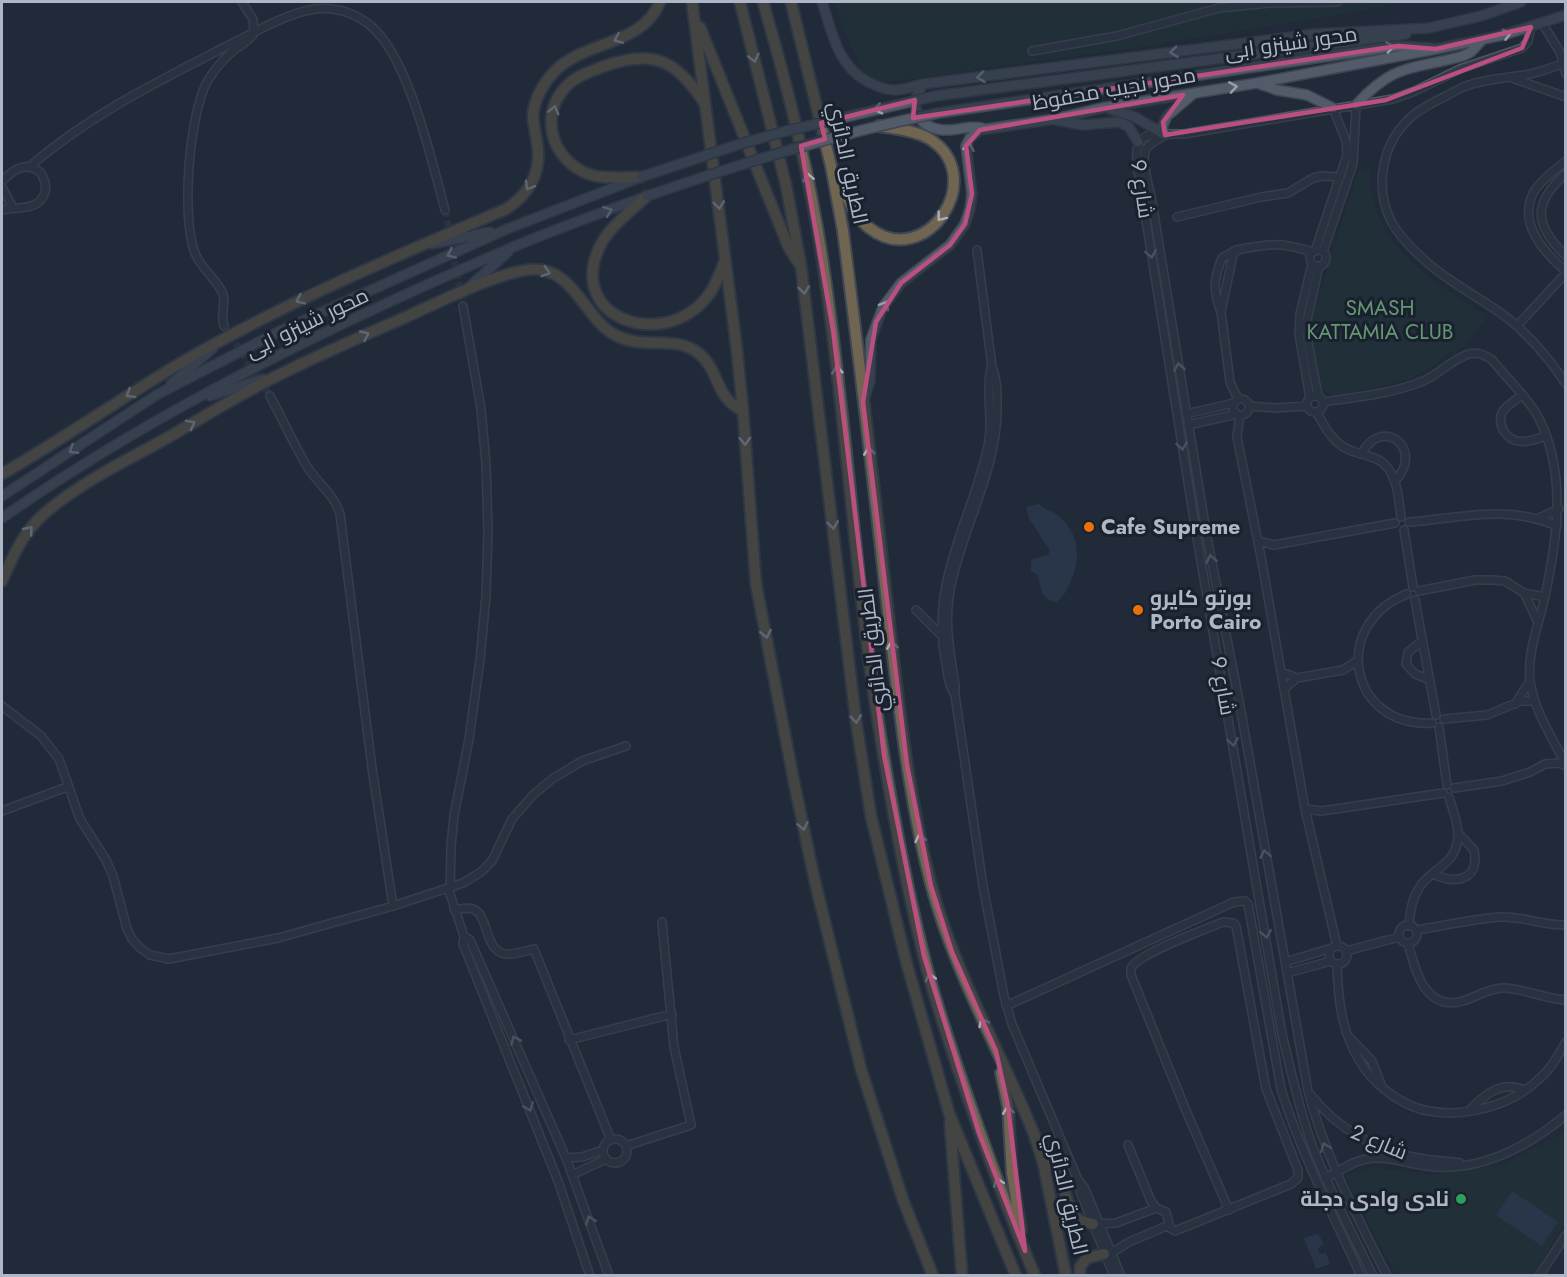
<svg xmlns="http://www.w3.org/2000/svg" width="1567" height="1277" font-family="Jost,Cairo,sans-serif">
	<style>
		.green { fill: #23363a }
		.water { fill: #344561 }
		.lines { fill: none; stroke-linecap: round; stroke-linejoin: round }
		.minor-tunnel { stroke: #363f4e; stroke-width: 7; stroke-dasharray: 7 3.5; stroke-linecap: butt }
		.minor-casing { stroke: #4f5764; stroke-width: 10 }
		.major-casing { stroke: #3e4553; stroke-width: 12 }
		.highway-casing { stroke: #3f4754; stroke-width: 14 }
		.minor { stroke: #343c49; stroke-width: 7 }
		.major { stroke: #525b6a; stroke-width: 9 }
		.highway { stroke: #6f6551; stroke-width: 10 }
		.major-bridge-casing { stroke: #3e4553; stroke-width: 12; stroke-linecap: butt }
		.major-bridge { stroke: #525b6a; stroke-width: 9 }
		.oneway { stroke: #98a0af }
		.oneway2 { stroke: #a9afba }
		.oneway3 { stroke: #78808e }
		.marked { fill: none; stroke: #bb5080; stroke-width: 4.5; stroke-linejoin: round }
		.food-dot { fill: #e8710a; stroke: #1a212e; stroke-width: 2 }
		.leisure-dot { fill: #2e9e5b; stroke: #1a212e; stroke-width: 2 }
		.labels { text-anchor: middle; stroke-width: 6; stroke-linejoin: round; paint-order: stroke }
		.street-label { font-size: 21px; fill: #afb7c6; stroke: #1a212e }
		.park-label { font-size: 21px; fill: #669773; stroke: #1a212e }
		.poi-label { font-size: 21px; font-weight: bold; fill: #afb7c6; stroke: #1a212e; text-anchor: start }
	</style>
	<rect width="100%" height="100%" fill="#212a39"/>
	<path class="green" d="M 833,2 L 1404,2 L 1361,11 L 1134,48 L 888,82 L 869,78 L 861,69 Z
		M 1359,168 L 1370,170 C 1369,246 1430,279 1487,316 L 1466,346 L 1451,352 L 1428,369 L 1407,380 L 1338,395 L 1321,392 L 1309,328 Z
		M 1565,1128 L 1565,1223 L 1533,1275 L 1396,1275 L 1345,1176 L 1371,1167 L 1431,1175 L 1503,1164 L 1561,1134 Z"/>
	<path class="water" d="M 1039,504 C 1044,510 1050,510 1056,514 C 1077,529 1082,555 1072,578 C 1068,588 1065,596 1056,602 C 1041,599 1040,587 1038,575 L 1031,571 L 1031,560 L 1048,555 L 1050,551 L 1029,518 L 1026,507 Z
		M 1512,1191 L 1558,1222 L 1542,1246 L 1496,1215 Z
		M 1318,1234 L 1324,1244 L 1319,1247 L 1318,1251 L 1321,1254 L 1326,1253 L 1330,1264 L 1316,1269 L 1304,1238 Z"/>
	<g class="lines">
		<path class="minor-tunnel" d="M 445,210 L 463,306
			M 224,326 L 270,396"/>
		<g class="minor-casing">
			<path id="minor" d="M 1542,23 L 1560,52 L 1566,74
				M 1032,51 L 1117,36 L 1219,8 L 1269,3 L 1337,2
				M 1564,64 C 1551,67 1538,73 1525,75 C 1505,78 1485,79 1466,86 C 1459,88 1453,93 1446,96 C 1434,102 1421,108 1411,117 C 1382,143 1374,186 1391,221 C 1398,234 1409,246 1420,256 C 1445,280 1477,296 1505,316 C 1529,335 1549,358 1566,384
				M 1512,78 L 1566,97
				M 1165,135 C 1159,139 1150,143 1146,149 C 1140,160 1150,189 1152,202 L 1207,537 L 1240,706 L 1308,1091 C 1326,1159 1356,1214 1387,1276
				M 1566,161 C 1555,170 1543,178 1535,190 C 1516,221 1543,252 1566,271
				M 29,167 C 91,114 155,83 227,46 C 253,33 287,13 315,9 C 335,7 355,13 371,26 C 409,58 432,162 445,210
				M 1566,173 C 1533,203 1533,224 1566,256
				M 2,181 C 13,170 26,160 41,173 C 44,179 47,185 45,192 C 39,212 17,206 2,210
				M 2,187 L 13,208
				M 1177,217 L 1261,197 L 1288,193 L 1313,178 L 1322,176 L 1340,177
				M 977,250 L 992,367 C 997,379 997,390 997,403 C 999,469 962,526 950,590 C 944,622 950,653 955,685 L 955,695 L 983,886 L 1004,996 L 1012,1024 L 1078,1180 L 1081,1194 L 1114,1276
				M1310 258a8 8 0 1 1 16 0a8 8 0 1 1-16 0Z
				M 1315,251 L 1347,155 L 1346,141 L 1333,108
				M 1323,252 L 1353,164 L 1356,105
				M 463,306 L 481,409 L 486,464 L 488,530 L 486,596 L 480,660 L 469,739 L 454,816 L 451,846 L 450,894 L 464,936 L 463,944 L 558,1181 L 590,1276
				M 1221,312 C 1213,291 1213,280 1222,258 L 1236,250
				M 224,326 C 220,315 226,305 223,294 C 217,279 201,269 195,253 C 181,217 189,116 207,82 C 214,70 223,59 234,50 C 241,45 249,41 254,33 L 253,19 L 242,2
				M 1517,326 L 1566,273
				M 1522,395 C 1516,400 1507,405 1503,411 C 1499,417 1500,423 1503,430 C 1514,448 1530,441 1546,436
				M1307 404a8 8 0 1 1 16 0a8 8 0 1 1-16 0Z
				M 270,396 C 283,420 294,445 308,468 C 319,485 334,494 340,514 L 372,768 L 393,906
				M 1318,396 L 1308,343 L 1306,325 L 1319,266
				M 1310,398 L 1299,334 L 1300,314 L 1312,264
				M1233 407a8 8 0 1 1 16 0a8 8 0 1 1-16 0Z
				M 1238,399 L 1230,382 L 1221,312 L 1233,255 L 1236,250 C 1270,244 1279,241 1313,252
				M 1323,402 C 1356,397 1392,394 1423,381 C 1438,375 1450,361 1466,355 C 1476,351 1484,354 1492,360 C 1506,377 1524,394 1536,413 C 1567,468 1558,536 1545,596 C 1539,625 1527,651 1530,681 C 1534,711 1553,739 1566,765
				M 1250,406 L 1275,408 L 1307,406
				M 1317,413 C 1324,425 1330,438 1342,446 C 1362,459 1384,451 1394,480 C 1399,491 1399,505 1401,517
				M 1186,414 L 1234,403
				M 1240,415 L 1237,437 L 1261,557 L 1305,809 L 1337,946
				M 1188,425 L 1237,414
				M 1362,453 C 1383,415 1425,449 1395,481
				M 1539,518 L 1559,509
				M 1409,522 C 1462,518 1505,504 1557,526
				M 1404,530 L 1413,587
				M 1258,541 L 1274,545 L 1395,523
				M 1419,591 L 1475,580 L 1492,580 L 1505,581 L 1524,593 L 1545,597
				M 1524,593 L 1538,622
				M 1407,594 C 1329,625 1350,728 1432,723
				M 1415,600 L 1436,715
				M 916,610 L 941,635
				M 1421,642 L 1408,652 L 1406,664 L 1415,674 L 1428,679
				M 1281,672 L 1297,678
				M 1284,689 L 1297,678 L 1343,670 L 1357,661
				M 955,695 C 948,685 948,675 946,664 C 929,581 971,523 988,446 C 994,420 985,393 991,368
				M 1515,704 L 1530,681
				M 2,706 L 41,736 L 59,759 L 80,819 L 106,860 L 113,876 L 127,929 L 132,939 L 140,948 L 150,955 L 169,959 L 278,938 L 393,906 L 463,883 L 481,872 L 492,861 L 512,819 L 533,795 L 552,779 L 582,761 L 626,746
				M 1444,719 L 1487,715 L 1521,701 L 1534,701
				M 1439,727 L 1447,785
				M 1454,788 L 1502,781 L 1530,772 L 1545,764 L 1560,763 L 1566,766
				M 1305,809 L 1322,811 L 1443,793
				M 2,811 L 67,787
				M 1433,874 C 1456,885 1480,880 1474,850 L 1458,833
				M 454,910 C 460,909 467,907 473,909 C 489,915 484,950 505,954 C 514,955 525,951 534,949 L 611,1140
				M1399 934a9 9 0 1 1 18 0a9 9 0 1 1-18 0Z
				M 1409,926 C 1410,911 1412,898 1421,885 C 1434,867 1458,864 1458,834 C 1458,822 1452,808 1449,797
				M 1416,930 C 1443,926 1472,919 1500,917 C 1523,916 1545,926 1566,925
				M 464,936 L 470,940 L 566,1158 L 609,1276
				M 1408,943 C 1415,970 1425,1012 1463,1001 C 1476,997 1489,988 1503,988 C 1524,988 1544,999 1566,1000
				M1329 955a9 9 0 1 1 18 0a9 9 0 1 1-18 0Z
				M 1346,951 L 1399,937
				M 1285,962 L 1332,948
				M 1337,964 C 1338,1001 1342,1038 1365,1069 C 1378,1087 1402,1105 1424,1110 C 1462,1119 1511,1106 1539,1079 C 1551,1069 1558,1056 1566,1042
				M 1287,973 L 1331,961
				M 1006,1006 L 1234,902 L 1245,901 L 1248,904 L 1281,1089 C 1301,1154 1333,1214 1361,1276
				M 1348,1036 L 1372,1061 L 1382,1087
				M 569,1040 L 672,1014
				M 1310,1094 C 1338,1130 1378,1152 1424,1159 C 1436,1161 1448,1161 1460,1163
				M 1470,1110 C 1485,1094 1502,1080 1524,1090
				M603 1151a12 12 0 1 1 24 0a12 12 0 1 1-24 0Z
				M 1128,1145 L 1151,1201 L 1156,1208 L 1166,1212 L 1170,1228 L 1175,1231 L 1291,1184 L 1298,1178 L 1298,1170 L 1266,1089 L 1236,926 L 1233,923 L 1223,922 C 1204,930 1139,953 1131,968 L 1131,975 L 1187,1113 L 1229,1210
				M 626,1146 L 691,1125 L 674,1047 L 662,922
				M 566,1158 L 582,1157 L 603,1150
				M 572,1175 L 606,1159
				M 1325,1178 C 1340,1171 1352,1161 1367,1159 C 1387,1155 1407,1164 1427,1166 C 1479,1173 1526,1148 1566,1115
				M 1080,1182 L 1085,1189 L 1121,1276
				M 1096,1224 L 1116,1223 L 1156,1208
				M 1110,1254 L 1129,1242 L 1169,1225
				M 1373,1276 C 1352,1233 1329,1190 1312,1145 C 1299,1109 1291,1071 1282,1034 L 1197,538 L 1137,164 C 1133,127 1156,135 1184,134 L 1393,99 L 1415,91 L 1460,69 L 1522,48 L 1528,41 L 1531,27
				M 1539,1276 L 1566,1235"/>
		</g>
		<g class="major-casing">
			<path id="major" d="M 822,2 C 832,32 837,65 868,82 C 876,86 886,90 895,90 C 904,90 914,86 923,84 L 1315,34 L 1429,28 L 1481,16 L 1521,2
				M 1257,83 L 1277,90 L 1307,95 L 1333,108
				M 923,84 C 909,105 916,127 943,130 C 957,131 969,125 982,128
				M 935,96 L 1406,34
				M 1356,105 C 1395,62 1412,70 1463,56 L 1471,52 L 1482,40
				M 1110,109 L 1135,117 L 1165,135
				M 938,113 L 1398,46 L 1431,48
				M 1057,120 L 1083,125 L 1119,122 L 1129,127 L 1138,142
				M 1165,135 L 1162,127 L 1167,116 L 1193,94
				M 432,244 L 490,232
				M 469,287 L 508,252
				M 171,384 L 213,348
				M 210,396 L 263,379
				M 864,400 L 870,381 L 871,339 L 883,307 L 901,283 L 950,245 L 965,224 L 970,209 L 972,194 L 966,146 L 970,138 L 980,130 L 1055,119 L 1102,108 L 1257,83 L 1436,49 L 1503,35 L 1566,15
				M 2,496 L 158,394 L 282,330 L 507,229 L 636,179
				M 2,518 C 160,408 336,323 513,247 C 556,229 601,213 644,197"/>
		</g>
		<g class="highway-casing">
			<path id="highway" d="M 692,2 L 737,351 L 743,411 L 756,584 L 794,782 L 815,882 L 861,1069 L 903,1200 L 933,1276
				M 740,2 L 786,185 L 801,266 L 856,721 L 871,816 L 906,961 L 949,1113 L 1016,1276
				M 763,2 C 788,88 810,175 823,264 C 846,415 854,569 878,721 C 890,798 904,876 923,953 C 932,991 945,1029 957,1066 C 981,1137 1006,1207 1035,1276
				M 791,2 L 831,166 L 843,231 C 859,355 873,479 887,603 C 898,697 907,792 931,884 C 954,972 1000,1050 1034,1134 L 1043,1162 L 1066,1276
				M 700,27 L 788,246 L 798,262
				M 641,177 C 626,177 610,179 595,176 C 557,167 537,122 563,90 C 573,77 587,73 602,67 C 653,48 677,60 705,104
				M 837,177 C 846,194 853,215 868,227 C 926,274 991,175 928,138 C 913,130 895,129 879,126
				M 647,196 C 631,211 610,226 600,246 C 565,318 663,352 707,297 C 716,286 720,273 725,260
				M 2,474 C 68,436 130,392 196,354 C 296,298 401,254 506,209 C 530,194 542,171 537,143 C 536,134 533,124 533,115 C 534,99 544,82 555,71 C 586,40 642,46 660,2
				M 2,581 C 13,556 23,532 45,513 C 79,484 121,463 160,442 C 201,419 241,393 283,373 C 323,353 365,335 406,317 C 435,304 513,264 542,270 C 576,276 586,319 615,335 C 642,350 673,335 697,352 C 720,368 714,398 743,411
				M 1001,1073 L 1008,1106 L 1012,1173 L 1021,1230
				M 950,1123 L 962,1276
				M 1040,1144 L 1060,1177 L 1072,1215 L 1081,1221 L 1093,1224
				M 1080,1276 L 1080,1267 L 1087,1258 L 1104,1254"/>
		</g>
		<use href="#minor" class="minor"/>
		<use href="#major" class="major"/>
		<use href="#highway" class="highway"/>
		<g class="major-bridge-casing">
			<path id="major-bridge" d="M 641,177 L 737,145 L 786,131 L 935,96
				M 647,196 C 743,163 838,133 938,113"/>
		</g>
		<use href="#major-bridge" class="major-bridge"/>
	</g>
	<defs><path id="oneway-chevron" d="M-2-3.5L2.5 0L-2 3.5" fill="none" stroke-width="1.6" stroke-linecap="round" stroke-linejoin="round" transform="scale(1.5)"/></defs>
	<g class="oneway">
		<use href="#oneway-chevron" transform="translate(1507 34) rotate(-15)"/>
		<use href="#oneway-chevron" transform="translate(1390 47) rotate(-8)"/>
		<use href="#oneway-chevron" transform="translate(1174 52) rotate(173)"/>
		<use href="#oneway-chevron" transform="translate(981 77) rotate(173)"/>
		<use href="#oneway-chevron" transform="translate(1233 87) rotate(-9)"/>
		<use href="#oneway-chevron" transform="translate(878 109) rotate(167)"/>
		<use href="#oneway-chevron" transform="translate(969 147) rotate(-79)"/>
		<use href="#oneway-chevron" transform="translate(608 211) rotate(-21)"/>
		<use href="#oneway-chevron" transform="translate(451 254) rotate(156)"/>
		<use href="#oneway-chevron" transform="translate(885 305) rotate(-59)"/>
		<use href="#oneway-chevron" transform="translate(73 450) rotate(147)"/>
	</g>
	<g class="oneway2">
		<use href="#oneway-chevron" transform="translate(618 39) rotate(157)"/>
		<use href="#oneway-chevron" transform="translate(754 58) rotate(76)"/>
		<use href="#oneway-chevron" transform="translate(554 110) rotate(-76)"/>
		<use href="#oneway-chevron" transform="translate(808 177) rotate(-102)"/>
		<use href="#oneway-chevron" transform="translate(529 186) rotate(121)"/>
		<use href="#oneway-chevron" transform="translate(719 205) rotate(83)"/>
		<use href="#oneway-chevron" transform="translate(941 217) rotate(128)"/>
		<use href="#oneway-chevron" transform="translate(546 272) rotate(17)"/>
		<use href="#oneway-chevron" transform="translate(804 290) rotate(83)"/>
		<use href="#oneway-chevron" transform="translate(300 300) rotate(154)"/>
		<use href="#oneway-chevron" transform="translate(365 335) rotate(-25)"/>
		<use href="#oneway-chevron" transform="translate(837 370) rotate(-96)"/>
		<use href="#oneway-chevron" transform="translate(130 394) rotate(148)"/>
		<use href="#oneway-chevron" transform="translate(191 424) rotate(-29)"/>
		<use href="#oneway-chevron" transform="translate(745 441) rotate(87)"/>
		<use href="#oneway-chevron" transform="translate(869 451) rotate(-97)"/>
		<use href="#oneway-chevron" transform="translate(833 525) rotate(83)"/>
		<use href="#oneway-chevron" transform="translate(29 530) rotate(-51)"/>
		<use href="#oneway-chevron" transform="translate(766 634) rotate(79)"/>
		<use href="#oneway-chevron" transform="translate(892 645) rotate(-97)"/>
		<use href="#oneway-chevron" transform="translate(856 719) rotate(83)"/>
		<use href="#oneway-chevron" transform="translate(803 826) rotate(78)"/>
		<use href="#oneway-chevron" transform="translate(920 838) rotate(-103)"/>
		<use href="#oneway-chevron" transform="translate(930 977) rotate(-106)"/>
		<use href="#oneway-chevron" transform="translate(983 1022) rotate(-115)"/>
		<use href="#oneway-chevron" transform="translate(1008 1110) rotate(-97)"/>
		<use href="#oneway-chevron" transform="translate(998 1182) rotate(-111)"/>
	</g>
	<g class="oneway3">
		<use href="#oneway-chevron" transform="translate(1151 254) rotate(81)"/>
		<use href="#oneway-chevron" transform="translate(1179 367) rotate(-99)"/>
		<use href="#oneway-chevron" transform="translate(1182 446) rotate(81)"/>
		<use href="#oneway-chevron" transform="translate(1211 559) rotate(-101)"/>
		<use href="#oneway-chevron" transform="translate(1233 742) rotate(80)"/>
		<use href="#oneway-chevron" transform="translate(1265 854) rotate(-100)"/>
		<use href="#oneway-chevron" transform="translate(1266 934) rotate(80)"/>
		<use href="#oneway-chevron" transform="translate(515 1040) rotate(-114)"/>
		<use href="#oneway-chevron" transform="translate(529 1107) rotate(68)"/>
		<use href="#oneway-chevron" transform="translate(1325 1147) rotate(-112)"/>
		<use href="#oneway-chevron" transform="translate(590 1220) rotate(-111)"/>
	</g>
	<path d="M0 0H1567V1277H0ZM 1531,27 L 1522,48 L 1386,100 L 1165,135 L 1163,122 L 1183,95 L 980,130 L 966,146 L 972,194 L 965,224 L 950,245 L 901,283 L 876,322 L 863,402 L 907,765 L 931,886 L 952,952 L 996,1051 L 1008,1106 L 1025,1251 L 979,1133 L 924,956 L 884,755 L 833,330 L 801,146 L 825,139 L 821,123 L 915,100 L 913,118 L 1398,46 L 1436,49 Z" fill="#212a39" fill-opacity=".55" fill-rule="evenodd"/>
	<path class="marked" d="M 1531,27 L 1522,48 L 1386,100 L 1165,135 L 1163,122 L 1183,95 L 980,130 L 966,146 L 972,194 L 965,224 L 950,245 L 901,283 L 876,322 L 863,402 L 907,765 L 931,886 L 952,952 L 996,1051 L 1008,1106 L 1025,1251 L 979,1133 L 924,956 L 884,755 L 833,330 L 801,146 L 825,139 L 821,123 L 915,100 L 913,118 L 1398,46 L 1436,49 Z"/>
	<g class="food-dot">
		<circle cx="1089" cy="527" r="6"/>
		<circle cx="1138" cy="610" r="6"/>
	</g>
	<circle class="leisure-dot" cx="1461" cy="1199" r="6"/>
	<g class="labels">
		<g class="street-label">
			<text transform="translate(1291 43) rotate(-8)" y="7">محور شينزو ابى</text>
			<text transform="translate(1114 89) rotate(-10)" y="7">محور نجيب محفوظ</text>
			<text transform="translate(848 163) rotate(78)" y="7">الطريق الدائري</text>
			<text transform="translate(1142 189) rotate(82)" y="7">شارع 9</text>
			<text transform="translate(307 323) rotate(-26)" y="7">محور شينزو ابى</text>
			<text transform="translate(873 650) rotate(-97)" y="7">الطريق الدائري</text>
			<text transform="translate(1223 686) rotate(80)" y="7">شارع 9</text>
			<text transform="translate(1379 1142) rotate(23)" y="7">شارع 2</text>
			<text transform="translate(1067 1194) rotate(77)" y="7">الطريق الدائري</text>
		</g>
		<g class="park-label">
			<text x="1380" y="315">SMASH<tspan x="1380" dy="24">KATTAMIA CLUB</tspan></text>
		</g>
		<g class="poi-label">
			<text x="1101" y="534">Cafe Supreme</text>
			<text x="1150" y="605">بورتو كايرو<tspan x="1150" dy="24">Porto Cairo</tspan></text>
			<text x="1449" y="1206" text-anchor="end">نادى وادى دجلة</text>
		</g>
	</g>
	<rect width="1567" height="1277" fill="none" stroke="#afb7c6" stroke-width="6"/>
</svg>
